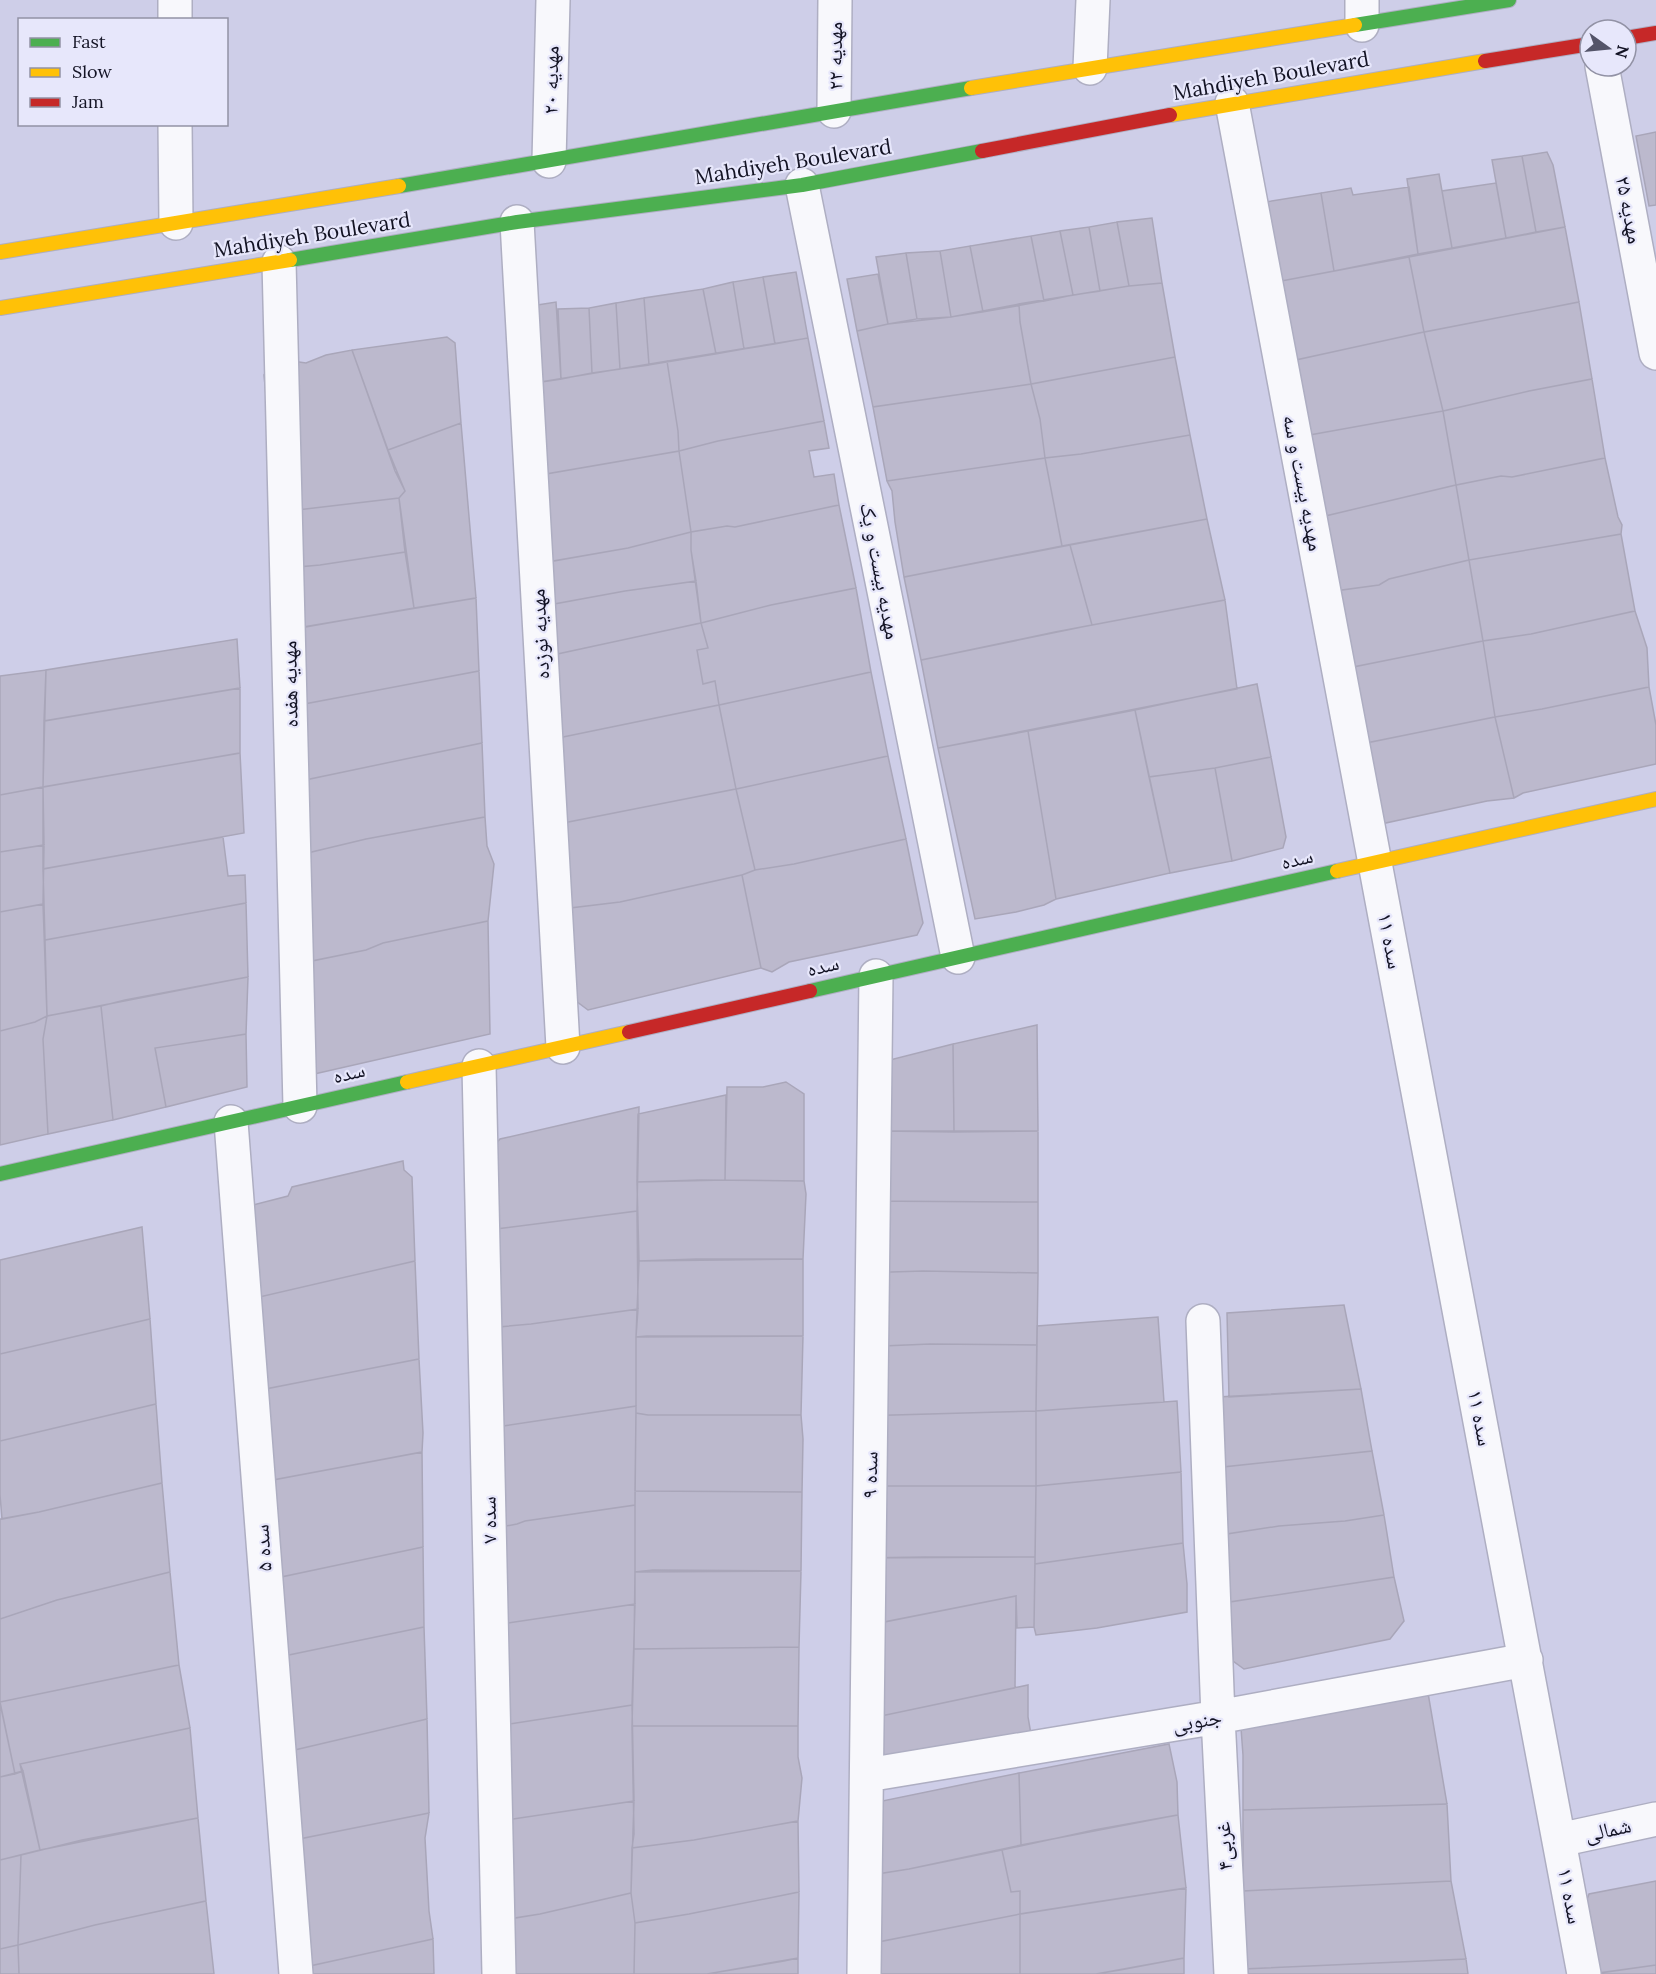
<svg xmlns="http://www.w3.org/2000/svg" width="1656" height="1974" font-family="Lora,'Noto Naskh Arabic',serif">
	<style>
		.building { fill: #bcb9cd; stroke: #a9a6b9; stroke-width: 1.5 }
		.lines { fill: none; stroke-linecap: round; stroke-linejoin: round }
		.street-casing { stroke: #aeaec2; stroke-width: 36 }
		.fast-casing { stroke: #aeaec2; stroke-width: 16 }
		.slow-casing { stroke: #aeaec2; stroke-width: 16 }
		.jam-casing { stroke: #aeaec2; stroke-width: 16 }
		.street { stroke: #f8f8fc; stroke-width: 33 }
		.fast { stroke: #4caf50; stroke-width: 14 }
		.slow { stroke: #ffc107; stroke-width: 14 }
		.jam { stroke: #c62828; stroke-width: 14 }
		.labels { text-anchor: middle; stroke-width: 4.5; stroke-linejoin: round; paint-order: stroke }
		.street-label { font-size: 21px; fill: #131324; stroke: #e7e7fb }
	</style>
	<rect width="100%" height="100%" fill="#cecee8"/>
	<path class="building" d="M 1656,132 L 1656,205 L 1649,206 L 1636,136 Z
		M 1547,152 L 1553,165 L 1565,227 L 1536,232 L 1522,156 Z
		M 1522,156 L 1536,232 L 1506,238 L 1492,160 Z
		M 1439,174 L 1452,248 L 1418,254 L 1407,179 Z
		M 1496,183 L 1506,238 L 1452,248 L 1442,191 Z
		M 1409,187 L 1418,254 L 1334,271 L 1321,193 L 1351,188 L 1353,195 Z
		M 1321,193 L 1334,271 L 1276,282 L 1260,203 Z
		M 1152,218 L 1162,283 L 1129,286 L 1117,222 Z
		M 1117,222 L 1129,286 L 1100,291 L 1089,227 Z
		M 1089,227 L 1100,291 L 1073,295 L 1060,231 Z
		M 1565,227 L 1579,302 L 1424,332 L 1409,257 Z
		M 1060,231 L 1073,295 L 1044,301 L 1031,236 Z
		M 1031,236 L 1044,301 L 983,312 L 970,246 Z
		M 970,246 L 983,312 L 951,317 L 940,251 Z
		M 940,251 L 951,317 L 917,319 L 906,253 Z
		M 906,253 L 917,319 L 888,324 L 876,257 Z
		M 1409,257 L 1424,332 L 1291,361 L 1276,282 Z
		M 796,272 L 808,338 L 775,344 L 763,277 Z
		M 878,274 L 888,324 L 857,331 L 847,279 Z
		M 763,277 L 775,344 L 744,349 L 733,282 Z
		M 733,282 L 744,349 L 716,354 L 703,289 Z
		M 1162,283 L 1175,357 L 1031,384 L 1020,322 L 1019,304 L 1129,286 Z
		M 703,289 L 716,354 L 649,365 L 644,298 Z
		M 644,298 L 649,365 L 620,369 L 616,303 Z
		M 556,302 L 561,379 L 529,384 L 525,307 Z
		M 1579,302 L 1592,379 L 1529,391 L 1443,411 L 1424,332 Z
		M 616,303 L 620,369 L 592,373 L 589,308 Z
		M 1019,304 L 1020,322 L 1031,384 L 873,407 L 857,331 L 888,324 L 951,317 Z
		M 589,308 L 592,373 L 561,379 L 558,309 Z
		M 1424,332 L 1443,411 L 1304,436 L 1291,361 Z
		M 447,337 L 455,343 L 461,423 L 388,450 L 352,350 Z
		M 808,338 L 824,421 L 718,441 L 679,451 L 678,431 L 667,361 Z
		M 352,350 L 395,471 L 405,491 L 399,498 L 280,512 L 273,470 L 264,375 L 269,367 L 299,362 L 306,363 L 326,355 Z
		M 1175,357 L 1190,435 L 1081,454 L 1045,458 L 1040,419 L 1031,384 Z
		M 667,361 L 678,431 L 679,451 L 534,476 L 529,384 Z
		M 1592,379 L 1605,458 L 1512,477 L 1501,476 L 1456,485 L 1443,411 L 1529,391 Z
		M 1031,384 L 1040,419 L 1045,458 L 887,481 L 873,407 Z
		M 1443,411 L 1456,485 L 1321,517 L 1304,436 Z
		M 824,421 L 829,448 L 809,451 L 814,477 L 834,474 L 839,505 L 735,527 L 727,526 L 691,532 L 679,451 L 718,441 Z
		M 461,423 L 476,598 L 414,608 L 399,498 L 405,491 L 388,450 Z
		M 1190,435 L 1207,519 L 1062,546 L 1045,458 L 1081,454 Z
		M 679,451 L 691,532 L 628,548 L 542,563 L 534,476 Z
		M 1045,458 L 1062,546 L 904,577 L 895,522 L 892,491 L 887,481 Z
		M 1605,458 L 1618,517 L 1622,525 L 1621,534 L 1469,560 L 1456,485 L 1501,476 L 1512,477 Z
		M 1456,485 L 1469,560 L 1389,579 L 1379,585 L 1335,591 L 1321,517 Z
		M 399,498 L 405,552 L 320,565 L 287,568 L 280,512 Z
		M 839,505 L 856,588 L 771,605 L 701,623 L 691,550 L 691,532 L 727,526 L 735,527 Z
		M 1207,519 L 1225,600 L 1092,625 L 1070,545 Z
		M 691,532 L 691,550 L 696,581 L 625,591 L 543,606 L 542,563 L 628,548 Z
		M 1621,534 L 1635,611 L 1531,634 L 1483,641 L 1469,560 Z
		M 1070,545 L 1092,625 L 921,660 L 904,577 Z
		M 405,552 L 414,608 L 288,630 L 287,568 L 320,565 Z
		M 1469,560 L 1483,641 L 1348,668 L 1335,591 L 1379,585 L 1389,579 Z
		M 696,581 L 701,623 L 548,656 L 543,606 L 625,591 Z
		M 856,588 L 871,672 L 719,705 L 715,681 L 703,684 L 697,650 L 708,648 L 701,623 L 771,605 Z
		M 476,598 L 479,671 L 283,708 L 280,631 Z
		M 1225,600 L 1237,689 L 938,748 L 921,660 L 1055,632 Z
		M 1635,611 L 1647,648 L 1649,687 L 1542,709 L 1495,717 L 1483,641 L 1531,634 Z
		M 701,623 L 708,648 L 697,650 L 703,684 L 715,681 L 719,705 L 563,737 L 554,738 L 548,656 Z
		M 237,639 L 240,688 L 44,721 L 46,670 Z
		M 1483,641 L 1495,717 L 1366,743 L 1348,668 Z
		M 46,670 L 43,787 L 0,795 L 0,676 Z
		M 479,671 L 482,743 L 286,784 L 283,708 Z
		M 871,672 L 888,756 L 736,789 L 719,705 Z
		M 1257,684 L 1271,757 L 1215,768 L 1149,777 L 1135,710 Z
		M 1649,687 L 1656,725 L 1656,764 L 1523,793 L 1514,798 L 1495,717 L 1542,709 Z
		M 240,688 L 240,753 L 43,787 L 44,721 Z
		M 719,705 L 736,789 L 558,824 L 554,738 L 563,737 Z
		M 1135,710 L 1170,873 L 1056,899 L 1028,731 Z
		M 1495,717 L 1514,798 L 1487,801 L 1381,824 L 1366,743 Z
		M 1028,731 L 1056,899 L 1044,905 L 1016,912 L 975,919 L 938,748 Z
		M 482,743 L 485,817 L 366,839 L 299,855 L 286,784 Z
		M 240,753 L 244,833 L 43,869 L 43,787 Z
		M 888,756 L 906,839 L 794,864 L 755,870 L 736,789 Z
		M 1271,757 L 1286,837 L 1283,848 L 1232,861 L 1215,768 Z
		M 1215,768 L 1232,861 L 1170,873 L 1149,777 Z
		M 43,787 L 44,845 L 0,852 L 0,795 Z
		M 736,789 L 755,870 L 742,875 L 620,902 L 562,909 L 558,824 Z
		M 485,817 L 487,846 L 494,864 L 488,921 L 383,943 L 366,950 L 307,962 L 299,855 L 366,839 Z
		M 223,837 L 228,876 L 245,875 L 246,903 L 45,940 L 43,869 Z
		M 906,839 L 923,923 L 917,935 L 789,962 L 772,972 L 761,968 L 742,875 L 755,870 L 794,864 Z
		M 44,845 L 43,904 L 0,912 L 0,852 Z
		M 742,875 L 761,968 L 588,1010 L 568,995 L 562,909 L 620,902 Z
		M 246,903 L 248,977 L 47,1016 L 45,940 Z
		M 43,904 L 47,1016 L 35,1022 L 0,1031 L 0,912 Z
		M 488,921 L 490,1034 L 288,1080 L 307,962 L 366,950 L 383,943 Z
		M 248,977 L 246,1034 L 155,1048 L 166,1107 L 113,1120 L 101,1006 L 125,1000 Z
		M 101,1006 L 113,1120 L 48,1134 L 43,1039 L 47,1016 Z
		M 47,1016 L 43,1039 L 48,1134 L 0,1145 L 0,1031 L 35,1022 Z
		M 1037,1025 L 1038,1131 L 954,1132 L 953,1044 Z
		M 246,1034 L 247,1087 L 166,1107 L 155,1048 Z
		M 953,1044 L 954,1132 L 883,1131 L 874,1064 Z
		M 786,1082 L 804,1094 L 804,1181 L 725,1180 L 727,1087 L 763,1087 Z
		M 726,1095 L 725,1180 L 637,1182 L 638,1114 Z
		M 639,1107 L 637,1211 L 472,1232 L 493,1147 L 500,1139 Z
		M 883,1131 L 1038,1131 L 1038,1202 L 861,1201 Z
		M 403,1161 L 404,1170 L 412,1177 L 415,1261 L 246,1300 L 253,1205 L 288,1196 L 292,1187 Z
		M 700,1180 L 804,1181 L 806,1194 L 803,1259 L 639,1261 L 637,1182 Z
		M 861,1201 L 1038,1202 L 1038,1273 L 923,1271 L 860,1273 Z
		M 637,1211 L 638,1309 L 531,1324 L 487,1328 L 472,1232 Z
		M 142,1227 L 150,1319 L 0,1354 L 0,1260 Z
		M 697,1259 L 803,1259 L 803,1336 L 636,1337 L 639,1261 Z
		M 415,1261 L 419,1359 L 255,1391 L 246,1300 Z
		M 923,1271 L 1038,1273 L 1037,1345 L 930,1344 L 859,1347 L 860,1273 Z
		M 1344,1305 L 1361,1389 L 1229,1397 L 1227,1313 Z
		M 638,1309 L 636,1337 L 636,1406 L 476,1430 L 487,1328 L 531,1324 Z
		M 1158,1317 L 1164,1402 L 1036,1411 L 1037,1326 Z
		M 150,1319 L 156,1404 L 0,1441 L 0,1354 Z
		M 647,1336 L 803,1336 L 801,1415 L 648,1415 L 636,1413 L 636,1337 Z
		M 930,1344 L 1037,1345 L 1036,1411 L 859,1416 L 859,1347 Z
		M 419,1359 L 423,1433 L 422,1452 L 262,1482 L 255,1391 Z
		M 1361,1389 L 1372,1451 L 1223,1467 L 1218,1397 Z
		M 1177,1401 L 1181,1472 L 1036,1486 L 1036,1411 Z
		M 156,1404 L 162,1483 L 39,1512 L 2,1519 L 0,1495 L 0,1441 Z
		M 636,1406 L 635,1505 L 525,1521 L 517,1524 L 479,1531 L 476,1430 Z
		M 1036,1411 L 1036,1486 L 859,1486 L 859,1416 Z
		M 636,1413 L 648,1415 L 801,1415 L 803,1439 L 802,1492 L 635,1491 Z
		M 1372,1451 L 1384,1515 L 1345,1521 L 1279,1526 L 1227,1534 L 1223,1467 Z
		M 422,1452 L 423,1547 L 281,1577 L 262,1482 Z
		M 1181,1472 L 1183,1543 L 1035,1564 L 1036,1486 Z
		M 162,1483 L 170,1572 L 57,1600 L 0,1619 L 0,1519 L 39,1512 Z
		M 859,1486 L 1036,1486 L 1035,1557 L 859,1558 Z
		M 635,1491 L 802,1492 L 801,1571 L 635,1572 Z
		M 635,1505 L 635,1604 L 495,1625 L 479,1531 L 517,1524 L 525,1521 Z
		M 1384,1515 L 1394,1577 L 1230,1602 L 1227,1534 L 1279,1526 L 1345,1521 Z
		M 1183,1543 L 1187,1584 L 1187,1612 L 1097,1628 L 1036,1635 L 1034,1627 L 1035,1564 Z
		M 423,1547 L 424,1627 L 279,1657 L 281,1577 Z
		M 926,1557 L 1035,1557 L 1034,1627 L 1017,1628 L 1016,1596 L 874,1624 L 859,1558 Z
		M 653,1570 L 801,1571 L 799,1647 L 634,1649 L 635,1572 Z
		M 170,1572 L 179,1665 L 0,1702 L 0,1619 L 57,1600 Z
		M 1394,1577 L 1404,1621 L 1390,1639 L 1244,1669 L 1233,1661 L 1230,1602 Z
		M 1016,1596 L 1015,1688 L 857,1721 L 874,1624 Z
		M 635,1604 L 632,1705 L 496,1726 L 495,1625 Z
		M 424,1627 L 427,1719 L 286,1752 L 279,1657 Z
		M 799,1647 L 798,1726 L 632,1726 L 634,1649 Z
		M 179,1665 L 190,1728 L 20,1764 L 23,1771 L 15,1774 L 0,1702 Z
		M 1028,1685 L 1028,1717 L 1032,1740 L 854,1768 L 857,1721 Z
		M 1428,1693 L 1447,1804 L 1243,1810 L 1243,1755 L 1241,1728 L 1266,1725 Z
		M 0,1703 L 15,1774 L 0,1777 Z
		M 632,1705 L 634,1801 L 499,1821 L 496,1726 Z
		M 427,1719 L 429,1813 L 294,1840 L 286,1752 Z
		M 632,1726 L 798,1726 L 798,1757 L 802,1778 L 798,1821 L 694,1840 L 632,1848 L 634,1834 Z
		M 190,1728 L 198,1818 L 40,1850 L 20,1764 Z
		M 1169,1744 L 1177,1782 L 1178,1815 L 1021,1845 L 1019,1773 Z
		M 23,1771 L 40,1850 L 0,1860 L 0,1777 Z
		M 1019,1773 L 1021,1845 L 909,1869 L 865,1876 L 853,1807 Z
		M 634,1801 L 631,1893 L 540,1914 L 490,1922 L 499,1821 Z
		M 1447,1804 L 1451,1881 L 1243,1891 L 1243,1810 Z
		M 429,1813 L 425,1838 L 429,1911 L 433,1939 L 305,1967 L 294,1840 Z
		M 1178,1815 L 1186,1888 L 1020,1914 L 1020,1891 L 1011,1892 L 1002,1850 L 1094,1830 Z
		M 198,1818 L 206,1901 L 95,1925 L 18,1945 L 21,1855 L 82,1840 Z
		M 798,1821 L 799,1892 L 689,1914 L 635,1923 L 631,1893 L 632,1848 L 694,1840 Z
		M 1002,1850 L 1011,1892 L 1020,1891 L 1020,1914 L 868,1944 L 865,1876 L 909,1869 Z
		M 21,1855 L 18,1945 L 0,1949 L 0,1860 Z
		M 1451,1881 L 1466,1959 L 1243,1969 L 1243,1891 Z
		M 1656,1881 L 1656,1965 L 1591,1974 L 1580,1919 L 1589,1894 Z
		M 1186,1888 L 1184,1958 L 1096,1974 L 1020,1974 L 1020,1914 Z
		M 799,1892 L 798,1958 L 707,1974 L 634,1974 L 635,1923 L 689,1914 Z
		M 631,1893 L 635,1923 L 634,1974 L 491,1974 L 490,1922 L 540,1914 Z
		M 206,1901 L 214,1974 L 19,1974 L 18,1945 L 95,1925 Z
		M 1020,1914 L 1020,1974 L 854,1974 L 868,1944 Z
		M 433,1939 L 434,1974 L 306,1974 L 305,1967 Z
		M 18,1945 L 19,1974 L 0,1974 L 0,1949 Z
		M 798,1958 L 798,1974 L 707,1974 L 784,1961 Z
		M 1184,1958 L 1184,1974 L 1096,1974 L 1120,1970 Z
		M 1466,1959 L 1468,1974 L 1244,1974 L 1243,1969 Z
		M 1656,1965 L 1656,1974 L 1593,1974 Z"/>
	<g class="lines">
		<g class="street-casing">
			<path id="street" d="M 175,0 L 175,20
				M 1362,25 L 1362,0
				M 1602,66 L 1656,353
				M 1090,68 L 1093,0
				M 1232,103 L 1584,1974
				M 834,111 L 835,0
				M 175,124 L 176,223
				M 549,161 L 553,0
				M 802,185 L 958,957
				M 517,222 L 563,1047
				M 279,262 L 300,1106
				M 479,1066 L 499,1974
				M 231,1122 L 296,1974
				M 1203,1321 L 1218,1717 L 1231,1974
				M 867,1775 L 1218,1717 L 1526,1660
				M 1559,1840 L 1656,1819
				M 864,1974 L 876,976"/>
		</g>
		<g class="fast-casing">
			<path id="fast" d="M 1355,25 L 1509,0
				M 399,186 L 971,88
				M 290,260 L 517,222 L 802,185 L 982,151
				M 810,991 L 1337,871
				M 0,1174 L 407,1082"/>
		</g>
		<g class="slow-casing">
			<path id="slow" d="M 971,88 L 1355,25
				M 1170,115 L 1485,61
				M 0,252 L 399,186
				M 0,308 L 290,260
				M 1337,871 L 1656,799
				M 407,1082 L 629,1032"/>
		</g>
		<g class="jam-casing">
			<path id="jam" d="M 1626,38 L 1656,33
				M 1485,61 L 1590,44
				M 982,151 L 1170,115
				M 629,1032 L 810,991"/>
		</g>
		<use href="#street" class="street"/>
		<use href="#fast" class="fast"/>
		<use href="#slow" class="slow"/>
		<use href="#jam" class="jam"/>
	</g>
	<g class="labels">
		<g class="street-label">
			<text transform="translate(835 56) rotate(-90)" y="7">مهدیه ۲۲</text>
			<text transform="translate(1271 76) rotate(-10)" y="7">Mahdiyeh Boulevard</text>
			<text transform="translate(551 80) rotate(-89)" y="7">مهدیه ۲۰</text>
			<text transform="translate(793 162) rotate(-9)" y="7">Mahdiyeh Boulevard</text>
			<text transform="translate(1629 210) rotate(79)" y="7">مهدیه ۲۵</text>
			<text transform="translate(312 235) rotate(-9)" y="7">Mahdiyeh Boulevard</text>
			<text transform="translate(1303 483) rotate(79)" y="7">مهدیه بیست و سه</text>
			<text transform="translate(880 571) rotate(79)" y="7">مهدیه بیست و یک</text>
			<text transform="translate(540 634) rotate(-93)" y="7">مهدیه نوزده</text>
			<text transform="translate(290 684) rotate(-91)" y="7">مهدیه هفده</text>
			<text transform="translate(1297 859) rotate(-13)" y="7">سده</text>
			<text transform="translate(1390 941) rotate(79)" y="7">سده ۱۱</text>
			<text transform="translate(823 966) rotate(-13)" y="7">سده</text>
			<text transform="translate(349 1073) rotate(-13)" y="7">سده</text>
			<text transform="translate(1480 1418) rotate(79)" y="7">سده ۱۱</text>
			<text transform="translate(870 1475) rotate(-89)" y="7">سده ۹</text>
			<text transform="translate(489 1520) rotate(-91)" y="7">سده ۷</text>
			<text transform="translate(263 1548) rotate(-94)" y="7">سده ۵</text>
			<text transform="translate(1197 1721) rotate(-10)" y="7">جنوبی</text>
			<text transform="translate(1608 1830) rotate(-12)" y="7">شمالی</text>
			<text transform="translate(1224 1846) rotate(-93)" y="7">غربی۴</text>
			<text transform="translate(1570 1896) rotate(79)" y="7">سده ۱۱</text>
		</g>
	</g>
	<rect x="18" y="18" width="210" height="108" fill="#e7e7fb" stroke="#9292a5" stroke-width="1.5"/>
	<rect x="30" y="38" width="30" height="9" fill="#4caf50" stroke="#9292a5" stroke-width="1.5"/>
	<text x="72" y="48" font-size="18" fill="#131324">Fast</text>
	<rect x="30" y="68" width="30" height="9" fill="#ffc107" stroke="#9292a5" stroke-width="1.5"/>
	<text x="72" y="78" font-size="18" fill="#131324">Slow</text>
	<rect x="30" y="98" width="30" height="9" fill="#c62828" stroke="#9292a5" stroke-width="1.5"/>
	<text x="72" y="108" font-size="18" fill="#131324">Jam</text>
	<g transform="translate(1608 48) rotate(105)"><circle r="28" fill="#e7e7fb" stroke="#9292a5" stroke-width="1.5"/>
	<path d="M0-4.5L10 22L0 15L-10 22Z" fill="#545469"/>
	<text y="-9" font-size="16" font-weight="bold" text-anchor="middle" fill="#131324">N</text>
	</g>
</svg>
